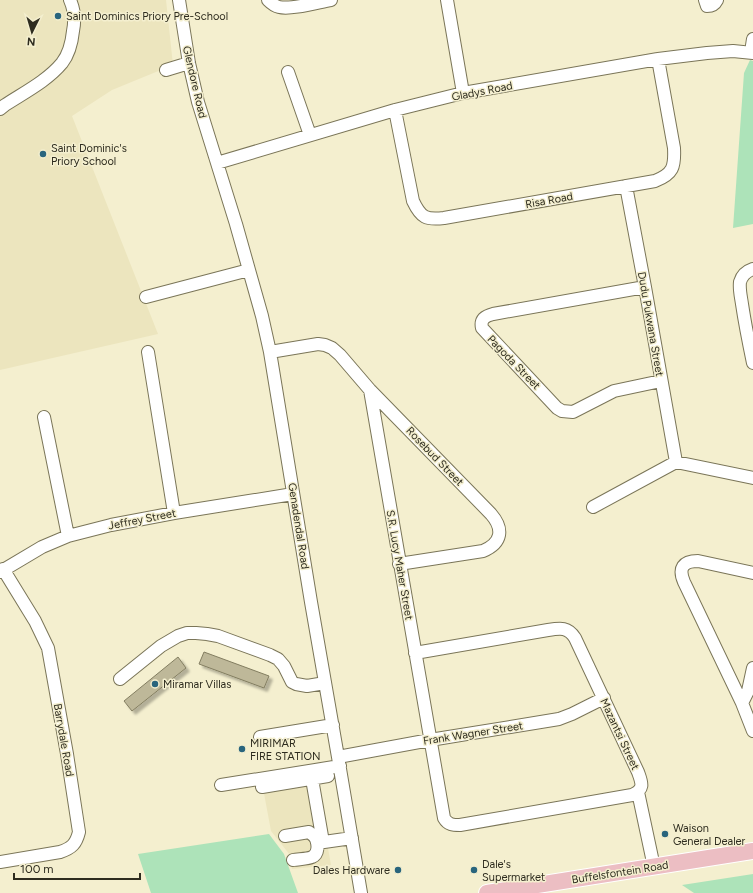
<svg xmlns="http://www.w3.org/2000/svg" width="753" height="893" font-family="Figtree,sans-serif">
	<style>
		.built { fill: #ece5be }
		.green { fill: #ade3b9 }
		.building { fill: #beb899; stroke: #837e61; filter: url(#shadow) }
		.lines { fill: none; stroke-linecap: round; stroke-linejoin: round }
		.minor-casing { stroke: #7a7558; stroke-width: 14 }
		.major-casing { stroke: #fff; stroke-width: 18 }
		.minor { stroke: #fff; stroke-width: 12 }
		.major { stroke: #ecbec3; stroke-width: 16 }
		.poi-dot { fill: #29657d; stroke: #f4efcf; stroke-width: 1.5 }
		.labels { text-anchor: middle; stroke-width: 3; stroke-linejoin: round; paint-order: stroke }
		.poi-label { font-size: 11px; fill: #2e2c1f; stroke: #f4efcf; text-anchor: start }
		.street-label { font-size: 11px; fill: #2e2c1f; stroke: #f4efcf }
	</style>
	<defs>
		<filter id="shadow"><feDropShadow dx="3.5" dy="3.5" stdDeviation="1" flood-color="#0004"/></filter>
	</defs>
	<rect width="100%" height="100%" fill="#f4efcf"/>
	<path class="built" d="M 0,0 L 166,0 L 173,65 L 112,90 L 72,116 L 158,334 L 0,370 Z
		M 316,780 L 331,865 L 292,869 L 290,855 L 271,831 L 263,788 Z"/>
	<path class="green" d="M 750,60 L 753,61 L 753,224 L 733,228 L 744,73 Z
		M 269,834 L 284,854 L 298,893 L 151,893 L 138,854 Z
		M 753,874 L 753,893 L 694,893 L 682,885 Z"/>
	<path class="building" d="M 204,652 L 269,676 L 264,688 L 199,664 Z
		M 178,657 L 186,668 L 132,711 L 124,701 Z"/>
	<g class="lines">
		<g class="minor-casing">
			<path id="minor" d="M 179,0 L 189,63 L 198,102 L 236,224 L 262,316 L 270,352 L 311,602 L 338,757 L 361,893
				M 268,0 C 271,3 275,6 279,7 C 291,10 319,2 331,0
				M 447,0 L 463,93
				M 705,0 L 707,6 C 711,6 715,4 717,0
				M 751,52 L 753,39
				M 166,70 L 189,63
				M 288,72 L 310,135
				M 0,109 L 5,105 C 25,92 47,81 62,63 C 69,54 72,41 73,31 C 75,21 74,9 70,0
				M 395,110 L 413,201 C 421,218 426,220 444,218 L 655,181 C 673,174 675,167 674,148 L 658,59
				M 217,163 L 395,110 L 463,93 L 658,59 L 707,53 L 733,51 L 753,53
				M 626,186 L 645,287 L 676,462
				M 753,269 C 747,271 742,275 740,282 C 739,289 741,297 742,304 C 745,324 749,344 753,363
				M 645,287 L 493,314 C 485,316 480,319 482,328 L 557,408 L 562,411 L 573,412 L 614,391 L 661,381
				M 146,297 L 249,270
				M 148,352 L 174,513
				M 270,352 L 318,344 L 325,345 L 332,348 L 340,355 L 370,390 L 491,514 C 504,529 502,543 483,551 L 399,564
				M 370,390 L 444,818 C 448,825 453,825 460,825 L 632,795 C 645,789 642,783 638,772 L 575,638 C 568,627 561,628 548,630 L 415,653
				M 44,417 L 68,536
				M 593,507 L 676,462 L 753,478
				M 0,572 L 42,547 L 68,536 L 111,525 L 174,513 L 293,494
				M 753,573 L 698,561 C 683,561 678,568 684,582 L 742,703 L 753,731
				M 120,679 L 161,646 L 178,636 L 187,633 L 196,633 L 207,634 L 218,636 L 270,655 L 278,659 L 284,666 L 292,682 L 296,684 L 307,686 L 325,683
				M 742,703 L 748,691 L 753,668
				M 260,737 L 333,725
				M 338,757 L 430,740 L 559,719 L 572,714 L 604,698
				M 312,779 L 323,842
				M 221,785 L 340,766
				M 262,787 L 328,776
				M 638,792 L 654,867
				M 285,836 L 309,832 C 311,834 314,835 316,839 C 318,844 319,854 312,857 C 308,859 298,859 293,860
				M 317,843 L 352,838
				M 0,862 L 60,852 C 72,848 76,844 79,832 L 67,754 L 48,648 L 35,621 L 3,569"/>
		</g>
		<g class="major-casing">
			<path id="major" d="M 487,893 L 753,851"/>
		</g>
		<use href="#minor" class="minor"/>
		<use href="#major" class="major"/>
	</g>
	<g class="poi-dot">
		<circle cx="58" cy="16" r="4"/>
		<circle cx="43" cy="154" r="4"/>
		<circle cx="155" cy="684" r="4"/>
		<circle cx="242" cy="749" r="4"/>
		<circle cx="665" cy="834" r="4"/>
		<circle cx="398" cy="870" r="4"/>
		<circle cx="474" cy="870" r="4"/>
	</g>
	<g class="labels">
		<g class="poi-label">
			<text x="66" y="20">Saint Dominics Priory Pre-School</text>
			<text x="51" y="152">Saint Dominic's<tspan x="51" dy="13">Priory School</tspan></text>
			<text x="163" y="688">Miramar Villas</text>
			<text x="250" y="747">MIRIMAR<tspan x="250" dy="13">FIRE STATION</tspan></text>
			<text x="673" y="832">Waison<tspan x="673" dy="13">General Dealer</tspan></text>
			<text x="482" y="868">Dale's<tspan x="482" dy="13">Supermarket</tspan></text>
			<text x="390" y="874" text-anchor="end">Dales Hardware</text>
		</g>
		<g class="street-label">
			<text transform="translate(195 82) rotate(77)" y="4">Glendore Road</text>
			<text transform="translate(482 91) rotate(-11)" y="4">Gladys Road</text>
			<text transform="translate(549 200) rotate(-10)" y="4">Risa Road</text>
			<text transform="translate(651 324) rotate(80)" y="4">Dudu Pukwana Street</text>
			<text transform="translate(514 362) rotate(46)" y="4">Pagoda Street</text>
			<text transform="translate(435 456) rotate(46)" y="4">Rosebud Street</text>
			<text transform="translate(142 519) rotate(-11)" y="4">Jeffrey Street</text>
			<text transform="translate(299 526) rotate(81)" y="4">Genadendal Road</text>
			<text transform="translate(400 565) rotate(80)" y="4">S.R. Lucy Maher Street</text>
			<text transform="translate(473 733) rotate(-9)" y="4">Frank Wagner Street</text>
			<text transform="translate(620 734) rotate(65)" y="4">Mazantsi Street</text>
			<text transform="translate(64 740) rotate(80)" y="4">Barrydale Road</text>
			<text transform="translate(620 872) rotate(-9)" y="4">Buffelsfontein Road</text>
		</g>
	</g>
	<g transform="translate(32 32) rotate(185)" stroke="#f4efcf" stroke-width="3" paint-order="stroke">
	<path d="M0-3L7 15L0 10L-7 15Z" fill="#2e2c1f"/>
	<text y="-6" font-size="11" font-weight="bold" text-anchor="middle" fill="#2e2c1f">N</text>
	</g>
	<path d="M14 873v6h126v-6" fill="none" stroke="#2e2c1f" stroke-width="2"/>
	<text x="20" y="873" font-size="12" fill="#2e2c1f" stroke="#f4efcf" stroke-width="3" paint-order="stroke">100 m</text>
</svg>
